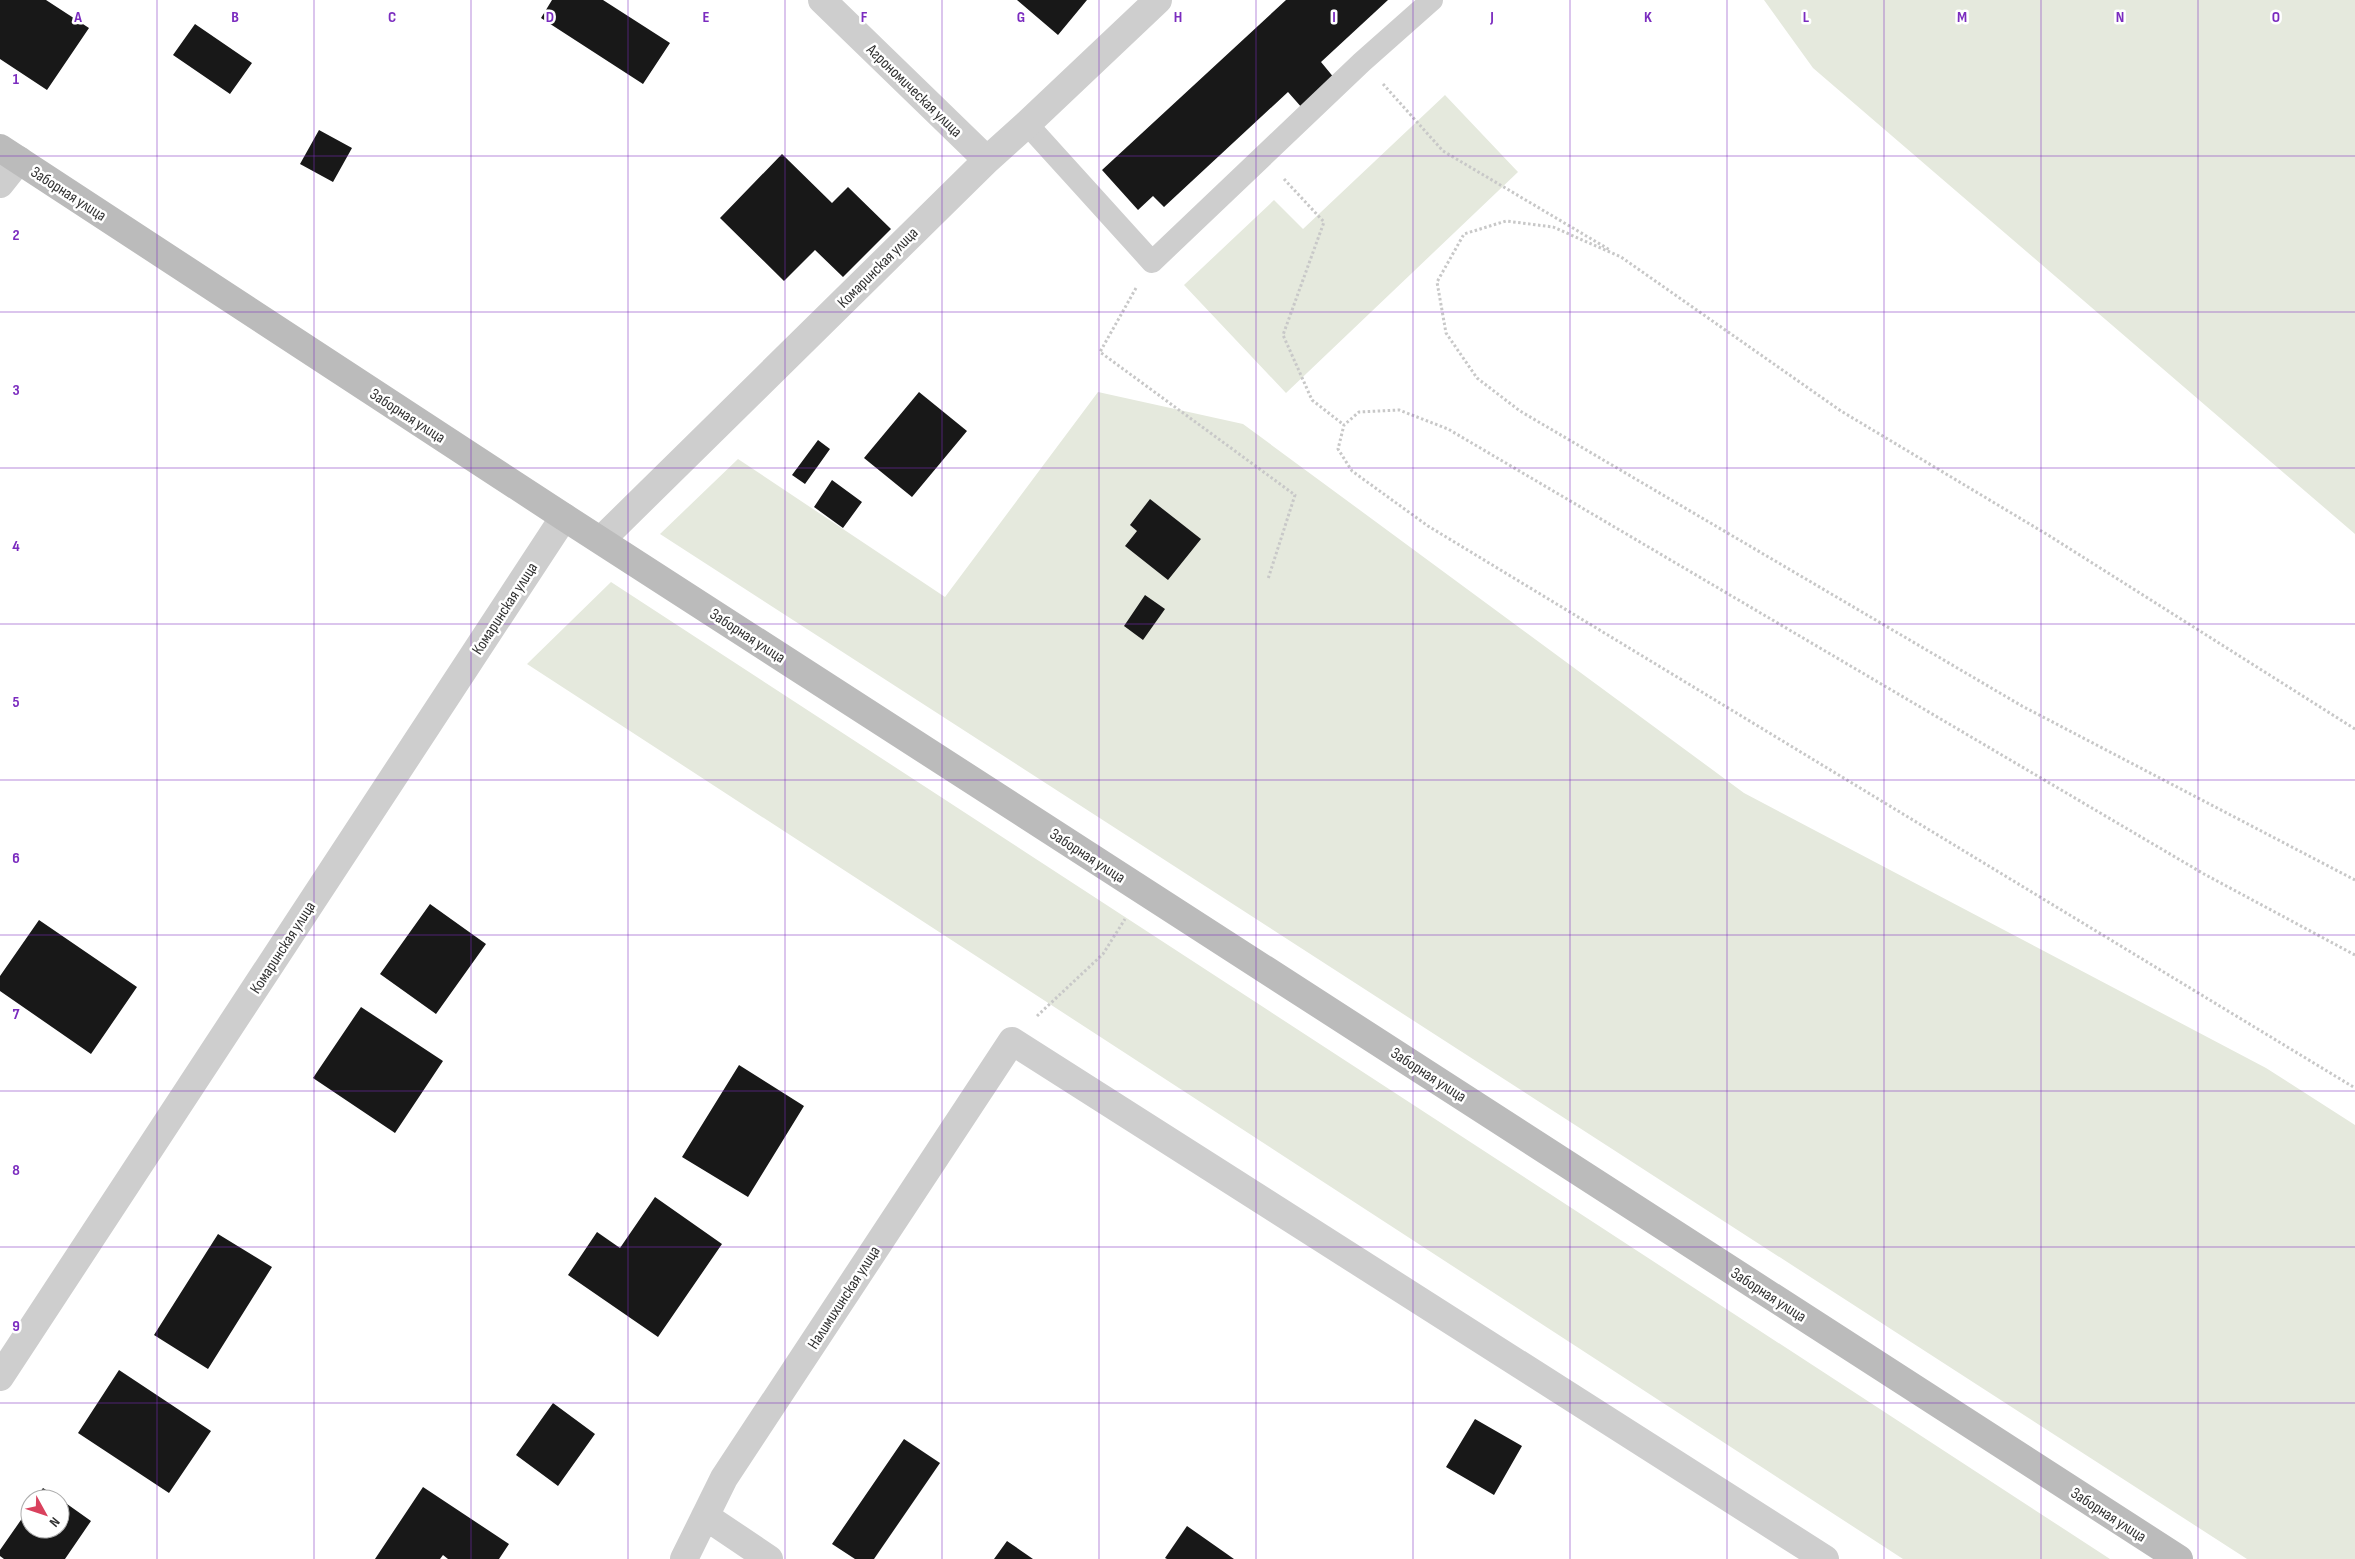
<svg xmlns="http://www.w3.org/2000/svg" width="2355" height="1559" font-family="'Sofia Sans Condensed',sans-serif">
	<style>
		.green { fill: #e5e9dd }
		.building { fill: #181818 }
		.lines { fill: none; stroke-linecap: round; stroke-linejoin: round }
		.path { stroke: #c8c8c8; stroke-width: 3; stroke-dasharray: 2.5 2.5; stroke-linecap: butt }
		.lane { stroke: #cecece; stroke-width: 22 }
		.street { stroke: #cecece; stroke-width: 28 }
		.secondary { stroke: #bbb; stroke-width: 28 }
		.grid { fill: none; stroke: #7b2cbf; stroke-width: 1; stroke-opacity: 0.55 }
		.labels { text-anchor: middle; stroke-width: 5; stroke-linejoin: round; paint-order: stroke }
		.street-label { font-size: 16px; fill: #313131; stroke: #fff }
		.grid-label { font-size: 16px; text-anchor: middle; font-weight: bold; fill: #7b2cbf; stroke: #fff; stroke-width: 5; stroke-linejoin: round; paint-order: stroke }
	</style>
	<rect width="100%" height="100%" fill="#fff"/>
	<path class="green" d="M 1764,0 L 2355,0 L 2355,534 L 1813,68 Z
		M 1445,95 L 1518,172 L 1286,393 L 1184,285 L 1274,200 L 1303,229 Z
		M 1098,392 L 1243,424 L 1744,793 L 2266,1068 L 2355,1125 L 2355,1559 L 2247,1559 L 660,534 L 738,459 L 945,597 Z
		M 611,582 L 2110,1559 L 1903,1559 L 527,664 Z"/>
	<path class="building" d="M 0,0 L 46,0 L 89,28 L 47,90 L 0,59 Z
		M 552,0 L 603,0 L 670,43 L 643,84 L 541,18 Z
		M 1017,0 L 1087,0 L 1058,35 Z
		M 1286,0 L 1388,0 L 1321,62 L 1335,79 L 1303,109 L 1288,92 L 1164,207 L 1153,196 L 1138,210 L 1102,170 Z
		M 195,24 L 252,63 L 230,94 L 173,55 Z
		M 319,130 L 352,148 L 333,182 L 300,164 Z
		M 782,154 L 832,203 L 848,187 L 891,229 L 843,277 L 815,250 L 784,281 L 720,218 Z
		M 919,392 L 967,431 L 912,497 L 864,458 Z
		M 818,440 L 830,449 L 805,484 L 792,475 Z
		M 832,480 L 862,502 L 843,528 L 814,507 Z
		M 1150,499 L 1201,539 L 1168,580 L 1125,546 L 1137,531 L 1130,525 Z
		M 1145,595 L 1165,609 L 1143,640 L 1124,626 Z
		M 430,904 L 486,944 L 436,1014 L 380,974 Z
		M 39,920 L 137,987 L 91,1054 L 0,991 L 0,976 Z
		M 361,1007 L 443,1061 L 395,1133 L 313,1078 Z
		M 739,1065 L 804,1106 L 748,1197 L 682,1157 Z
		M 655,1197 L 722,1244 L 658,1337 L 568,1275 L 597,1232 L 620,1248 Z
		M 218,1234 L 272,1267 L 208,1369 L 154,1335 Z
		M 119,1370 L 211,1431 L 169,1493 L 78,1433 Z
		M 553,1403 L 595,1434 L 558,1486 L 516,1455 Z
		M 1475,1419 L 1522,1446 L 1494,1495 L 1446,1467 Z
		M 904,1439 L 940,1463 L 874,1559 L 855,1559 L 832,1544 Z
		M 423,1487 L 509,1544 L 499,1559 L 448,1559 L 443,1555 L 440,1559 L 375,1559 Z
		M 43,1488 L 60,1499 L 35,1499 Z
		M 60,1499 L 91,1521 L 65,1559 L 4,1559 L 0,1556 L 0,1550 L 30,1507 L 30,1529 L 60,1529 Z
		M 1187,1526 L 1234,1559 L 1167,1559 L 1165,1558 Z
		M 1007,1541 L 1033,1559 L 994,1559 Z"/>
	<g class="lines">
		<path class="path" d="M 1383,84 L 1443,151 L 1610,250
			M 1284,179 L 1324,222 L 1283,335 L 1312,400 L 1344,425
			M 1136,288 L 1100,352 L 1295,495 L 1268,579
			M 2355,729 L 2048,535 L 1841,411 L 1621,257 L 1553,227 L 1506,221 L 1464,234 L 1437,282 L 1446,333 L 1477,378 L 1520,411 L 2022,706 L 2355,880
			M 2355,955 L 2204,874 L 1448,429 L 1399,410 L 1359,412 L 1344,425 L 1338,449 L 1352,471 L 1428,526 L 2355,1088
			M 1037,1016 L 1103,954 L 1125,919"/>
		<path class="lane" d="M 1027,124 L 1152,262 L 1362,62 L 1432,0"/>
		<path class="street" d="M 822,0 L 987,160
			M 0,184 L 19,160
			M 601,540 L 987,160 L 1027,124 L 1158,0
			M 0,1377 L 564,517
			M 705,1516 L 769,1559
			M 684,1559 L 724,1478 L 1012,1041 L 1825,1559"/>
		<path class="secondary" d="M 0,148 L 564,517 L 2179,1559"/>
	</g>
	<path class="grid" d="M 157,0 L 157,1559M 314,0 L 314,1559M 471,0 L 471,1559M 628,0 L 628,1559M 785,0 L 785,1559M 942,0 L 942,1559M 1099,0 L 1099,1559M 1256,0 L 1256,1559M 1413,0 L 1413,1559M 1570,0 L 1570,1559M 1727,0 L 1727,1559M 1884,0 L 1884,1559M 2041,0 L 2041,1559M 2198,0 L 2198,1559M 0,156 L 2355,156M 0,312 L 2355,312M 0,468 L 2355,468M 0,624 L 2355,624M 0,780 L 2355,780M 0,935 L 2355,935M 0,1091 L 2355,1091M 0,1247 L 2355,1247M 0,1403 L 2355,1403"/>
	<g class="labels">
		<g class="street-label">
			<text transform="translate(915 90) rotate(44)" y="6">Агрономическая улица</text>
			<text transform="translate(69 193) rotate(33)" y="6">Заборная улица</text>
			<text transform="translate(877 267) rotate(-45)" y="6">Комаринская улица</text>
			<text transform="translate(408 415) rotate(33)" y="6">Заборная улица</text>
			<text transform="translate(504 608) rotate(-57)" y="6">Комаринская улица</text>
			<text transform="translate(748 635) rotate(33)" y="6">Заборная улица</text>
			<text transform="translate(1088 855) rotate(33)" y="6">Заборная улица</text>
			<text transform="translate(282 947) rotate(-57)" y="6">Комаринская улица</text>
			<text transform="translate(1429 1074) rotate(33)" y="6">Заборная улица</text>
			<text transform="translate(1769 1294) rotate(33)" y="6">Заборная улица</text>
			<text transform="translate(843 1297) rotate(-57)" y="6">Налимихинская улица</text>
			<text transform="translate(2109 1514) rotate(33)" y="6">Заборная улица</text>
		</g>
	</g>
	<g class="grid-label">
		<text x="78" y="22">A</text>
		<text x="235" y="22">B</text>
		<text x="392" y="22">C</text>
		<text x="550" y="22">D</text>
		<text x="706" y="22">E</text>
		<text x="864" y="22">F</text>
		<text x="1021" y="22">G</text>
		<text x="1178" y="22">H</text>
		<text x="1334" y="22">I</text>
		<text x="1492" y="22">J</text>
		<text x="1648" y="22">K</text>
		<text x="1806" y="22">L</text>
		<text x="1962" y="22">M</text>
		<text x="2120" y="22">N</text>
		<text x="2276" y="22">O</text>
		<text x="16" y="84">1</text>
		<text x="16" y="240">2</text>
		<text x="16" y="395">3</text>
		<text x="16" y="551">4</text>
		<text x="16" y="707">5</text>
		<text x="16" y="863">6</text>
		<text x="16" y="1019">7</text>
		<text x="16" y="1175">8</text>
		<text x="16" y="1331">9</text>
	</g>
	<g transform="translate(45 1514) rotate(130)"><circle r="24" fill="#ffffff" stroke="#adadad"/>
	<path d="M0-4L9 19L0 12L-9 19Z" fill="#d9415d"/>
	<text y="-8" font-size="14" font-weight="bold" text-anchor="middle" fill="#313131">N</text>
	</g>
</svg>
